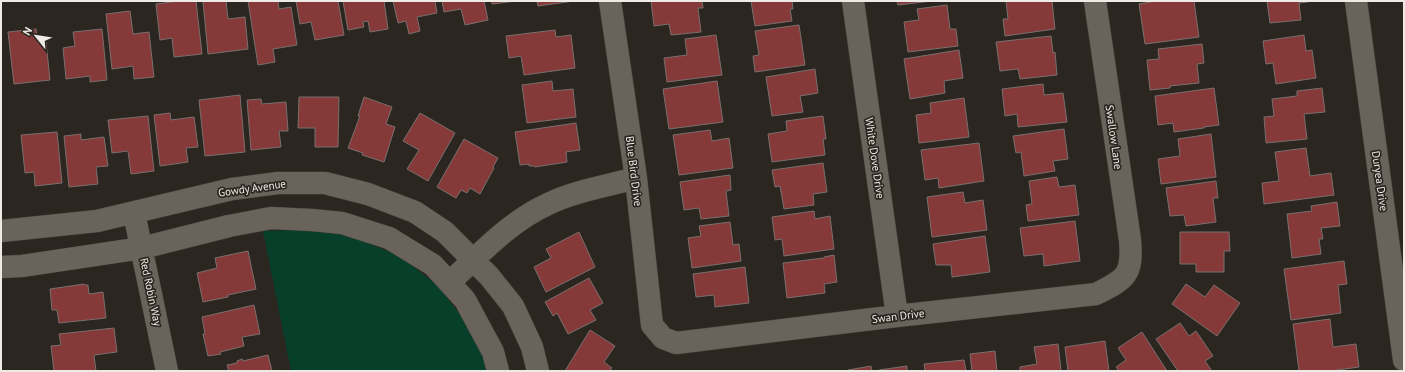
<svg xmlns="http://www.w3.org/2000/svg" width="1405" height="372" font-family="'PT Sans',sans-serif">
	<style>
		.green { fill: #083f2a }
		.building { fill: #853a39; stroke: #7a6f6e }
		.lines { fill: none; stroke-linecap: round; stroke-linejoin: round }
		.minor-casing { stroke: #48443f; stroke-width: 23 }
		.minor { stroke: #69635c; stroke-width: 22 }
		.labels { text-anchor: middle; stroke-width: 3.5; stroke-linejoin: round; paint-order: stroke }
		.street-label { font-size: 11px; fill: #eeeae6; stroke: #2b2620 }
	</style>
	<rect width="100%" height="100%" fill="#2b2620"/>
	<path class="green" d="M 298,230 L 324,231 L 352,236 L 401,257 L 438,286 L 468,325 L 489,371 L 291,371 L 263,231 Z"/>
	<path class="building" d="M 179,1 L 196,1 L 202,54 L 174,57 L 172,38 L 160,40 L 156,4 Z
		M 203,1 L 226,1 L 228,19 L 245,17 L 248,49 L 208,54 Z
		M 248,1 L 278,1 L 279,9 L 291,7 L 297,45 L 273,49 L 275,62 L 258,65 Z
		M 296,1 L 338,1 L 344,35 L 315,40 L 311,22 L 300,24 Z
		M 343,1 L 384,1 L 388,29 L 370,32 L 368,21 L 363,22 L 364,27 L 348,30 Z
		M 393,1 L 435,1 L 437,13 L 417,17 L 420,31 L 409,34 L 406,21 L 398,23 Z
		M 442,1 L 484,1 L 488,20 L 465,25 L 461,9 L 444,12 Z
		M 492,1 L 516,1 L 492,4 Z
		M 537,1 L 574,1 L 538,6 Z
		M 651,1 L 702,1 L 703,8 L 698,8 L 701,32 L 671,35 L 669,24 L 654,26 Z
		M 751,1 L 792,1 L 793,9 L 790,9 L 792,21 L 755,26 Z
		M 897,1 L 932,1 L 898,5 Z
		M 1006,1 L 1052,1 L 1055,29 L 1005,36 L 1003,19 L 1008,19 Z
		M 1156,1 L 1194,1 L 1199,37 L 1145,44 L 1139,4 Z
		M 1267,1 L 1308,1 L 1308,2 L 1299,3 L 1301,20 L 1270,23 Z
		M 947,5 L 950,29 L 956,29 L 958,46 L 908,52 L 904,22 L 919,20 L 917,9 Z
		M 130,11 L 133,34 L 149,32 L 154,77 L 134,79 L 133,66 L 112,69 L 106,14 Z
		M 799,25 L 805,65 L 755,72 L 753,56 L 759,55 L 755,31 Z
		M 36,29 L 38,43 L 46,42 L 50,80 L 14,84 L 8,32 Z
		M 102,29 L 107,80 L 90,82 L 90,76 L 66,79 L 63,48 L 75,46 L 73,32 Z
		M 555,30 L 556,37 L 571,35 L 575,68 L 524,75 L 521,56 L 509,58 L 506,36 Z
		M 716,35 L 722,75 L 667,82 L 664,58 L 687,55 L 685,39 Z
		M 1304,35 L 1306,51 L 1312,50 L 1316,78 L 1276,84 L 1273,63 L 1266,64 L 1263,41 Z
		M 1051,36 L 1053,53 L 1055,52 L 1057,75 L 1020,79 L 1018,69 L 1000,71 L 996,42 Z
		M 1202,44 L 1204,63 L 1197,64 L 1199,83 L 1170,86 L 1170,88 L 1150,90 L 1147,60 L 1159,59 L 1158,49 Z
		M 959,50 L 963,78 L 944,81 L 945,93 L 910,99 L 904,59 Z
		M 815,69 L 818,93 L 800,96 L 803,112 L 772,116 L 766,77 Z
		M 552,81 L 553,91 L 573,89 L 576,117 L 527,123 L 522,85 Z
		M 717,81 L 723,122 L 669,129 L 663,89 Z
		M 1043,84 L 1044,95 L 1063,93 L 1067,122 L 1018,127 L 1017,114 L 1005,116 L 1002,89 Z
		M 1214,88 L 1219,125 L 1204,127 L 1204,128 L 1174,132 L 1173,123 L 1158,125 L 1155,96 Z
		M 1322,88 L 1325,112 L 1304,114 L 1307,139 L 1266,143 L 1264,117 L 1274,116 L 1272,99 L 1297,96 L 1297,91 Z
		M 240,95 L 245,152 L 205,156 L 199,100 Z
		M 299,97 L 339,97 L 338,147 L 315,147 L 315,128 L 298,128 Z
		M 364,97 L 392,107 L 386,124 L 395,127 L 384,162 L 362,155 L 363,153 L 348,148 L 360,116 L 358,116 Z
		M 964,98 L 969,137 L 919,143 L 916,115 L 931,113 L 930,103 Z
		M 261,99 L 262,104 L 286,102 L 288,131 L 279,131 L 281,147 L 251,150 L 247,100 Z
		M 170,113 L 171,120 L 194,117 L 198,147 L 186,148 L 188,162 L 160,166 L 154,115 Z
		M 420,113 L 455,133 L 428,181 L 407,169 L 419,150 L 403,141 Z
		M 148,116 L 154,171 L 131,174 L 128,151 L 112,153 L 108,120 Z
		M 823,116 L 826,139 L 823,139 L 825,155 L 772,162 L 768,134 L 787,131 L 786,121 Z
		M 576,123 L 580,150 L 566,152 L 567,162 L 535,167 L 534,166 L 529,166 L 529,164 L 520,165 L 515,132 Z
		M 1064,129 L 1068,159 L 1053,161 L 1055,171 L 1024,176 L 1021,152 L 1016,153 L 1013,136 Z
		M 710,130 L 712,141 L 729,138 L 733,168 L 679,175 L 673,135 Z
		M 57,132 L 62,183 L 35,186 L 34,172 L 25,173 L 21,135 Z
		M 81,134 L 81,140 L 104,137 L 108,166 L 96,167 L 98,184 L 69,187 L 64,136 Z
		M 1211,134 L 1216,177 L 1161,184 L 1158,159 L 1180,156 L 1178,139 Z
		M 464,139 L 498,158 L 493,167 L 494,168 L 480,194 L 470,188 L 467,193 L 461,190 L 456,198 L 437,187 Z
		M 979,143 L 984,181 L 939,188 L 938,178 L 925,180 L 921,150 Z
		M 1306,148 L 1310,176 L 1331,173 L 1334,195 L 1264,204 L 1262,183 L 1279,181 L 1275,152 Z
		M 823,163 L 827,192 L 813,194 L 814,205 L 784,209 L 780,186 L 775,187 L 772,170 Z
		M 730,175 L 731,190 L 726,191 L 729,216 L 701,219 L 699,208 L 684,210 L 680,182 Z
		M 1057,177 L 1059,187 L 1075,185 L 1079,215 L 1028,221 L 1026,205 L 1032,204 L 1029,181 Z
		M 1216,181 L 1218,198 L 1213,198 L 1216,222 L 1186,226 L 1184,215 L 1170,216 L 1166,188 Z
		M 963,192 L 965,203 L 983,200 L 987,230 L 932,237 L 927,197 Z
		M 1337,202 L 1340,226 L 1321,228 L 1323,239 L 1319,239 L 1321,254 L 1292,258 L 1287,214 L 1312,211 L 1311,206 Z
		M 814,211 L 815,219 L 830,216 L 834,249 L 784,256 L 782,239 L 775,240 L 772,217 Z
		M 1075,221 L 1080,261 L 1044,266 L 1043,254 L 1024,256 L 1020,228 Z
		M 730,222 L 733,245 L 739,244 L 741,261 L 692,268 L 688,238 L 701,236 L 699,226 Z
		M 579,232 L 595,267 L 546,292 L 534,267 L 551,258 L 546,249 Z
		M 1180,232 L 1229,232 L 1230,251 L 1224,251 L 1224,272 L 1196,272 L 1196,264 L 1180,264 Z
		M 985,236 L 990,272 L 952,277 L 951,265 L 936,265 L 933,244 Z
		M 248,251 L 256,289 L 228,295 L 228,297 L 203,302 L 197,273 L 217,268 L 215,258 Z
		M 834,255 L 837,282 L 824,284 L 825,293 L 787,298 L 783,263 L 824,258 L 824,257 Z
		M 1344,261 L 1347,284 L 1338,285 L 1341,313 L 1291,320 L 1284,269 Z
		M 745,267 L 749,303 L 715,307 L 714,295 L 696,297 L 693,274 Z
		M 589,278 L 603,303 L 590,310 L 596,320 L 568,334 L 557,313 L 553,316 L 545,302 Z
		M 84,284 L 85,285 L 88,285 L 89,294 L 103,292 L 106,318 L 59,323 L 57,310 L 52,310 L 50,289 Z
		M 1186,284 L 1205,297 L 1214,285 L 1240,303 L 1217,336 L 1172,304 Z
		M 254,305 L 260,334 L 242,337 L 244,346 L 220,352 L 221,354 L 208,356 L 203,334 L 205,334 L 202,317 Z
		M 1330,319 L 1333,347 L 1356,344 L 1359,367 L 1330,371 L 1299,371 L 1293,324 Z
		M 1180,323 L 1189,336 L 1196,331 L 1213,356 L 1205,361 L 1212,371 L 1178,371 L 1156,339 Z
		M 114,328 L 117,352 L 94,355 L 96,371 L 54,371 L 51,346 L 61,345 L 59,334 Z
		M 590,330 L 615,346 L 604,362 L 612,368 L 609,371 L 565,371 Z
		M 1142,332 L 1167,371 L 1119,371 L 1116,367 L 1126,360 L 1118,348 Z
		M 1105,341 L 1109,371 L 1068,371 L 1065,347 Z
		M 1058,344 L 1061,371 L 1020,371 L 1020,367 L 1037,364 L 1034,347 Z
		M 995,351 L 997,371 L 972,371 L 970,354 Z
		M 268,355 L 272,371 L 229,371 L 227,365 L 237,363 L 237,361 L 242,359 L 243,361 Z
		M 964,360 L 966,371 L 925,371 L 924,364 Z
		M 871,366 L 872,371 L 848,371 L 848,370 Z
		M 907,366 L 907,371 L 879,371 L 879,370 Z"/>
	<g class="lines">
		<g class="minor-casing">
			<path id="minor" d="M 610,1 L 636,178 L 652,325 L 663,338 L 676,343 L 897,316 L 1096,294 C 1126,279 1133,275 1130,240 L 1095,1
				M 853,1 L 897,316
				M 1356,1 L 1404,360
				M 134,213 L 167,371
				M 1,231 L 97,221 L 232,189 L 278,183 L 325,183 L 368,194 L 415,212 L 445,232 L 489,276 L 513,306 L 532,347 L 538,371
				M 1,267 L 22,266 L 142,248 L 229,226 L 271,218 L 312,220 L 342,223 L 389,238 L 433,265 L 465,300 L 493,352 L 498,371
				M 450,282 C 480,254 509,222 548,204 C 575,191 606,186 636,178"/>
		</g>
		<use href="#minor" class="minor"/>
	</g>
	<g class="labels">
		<g class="street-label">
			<text transform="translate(1114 137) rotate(82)" y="4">Swallow Lane</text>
			<text transform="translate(875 158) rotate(82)" y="4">White Dove Drive</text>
			<text transform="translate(634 171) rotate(83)" y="4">Blue Bird Drive</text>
			<text transform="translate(1380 181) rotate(82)" y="4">Duryea Drive</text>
			<text transform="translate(252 188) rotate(-8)" y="4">Gowdy Avenue</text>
			<text transform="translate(151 292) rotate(78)" y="4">Red Robin Way</text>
			<text transform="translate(898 316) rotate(-7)" y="4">Swan Drive</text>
		</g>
	</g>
	<rect width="1405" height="372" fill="none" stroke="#eeeae6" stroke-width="4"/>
	<g transform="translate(36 36) rotate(300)" stroke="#2b2620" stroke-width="3" paint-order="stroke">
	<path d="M0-3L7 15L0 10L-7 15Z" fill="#eeeae6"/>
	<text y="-6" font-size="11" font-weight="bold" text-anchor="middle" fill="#eeeae6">N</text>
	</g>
</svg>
